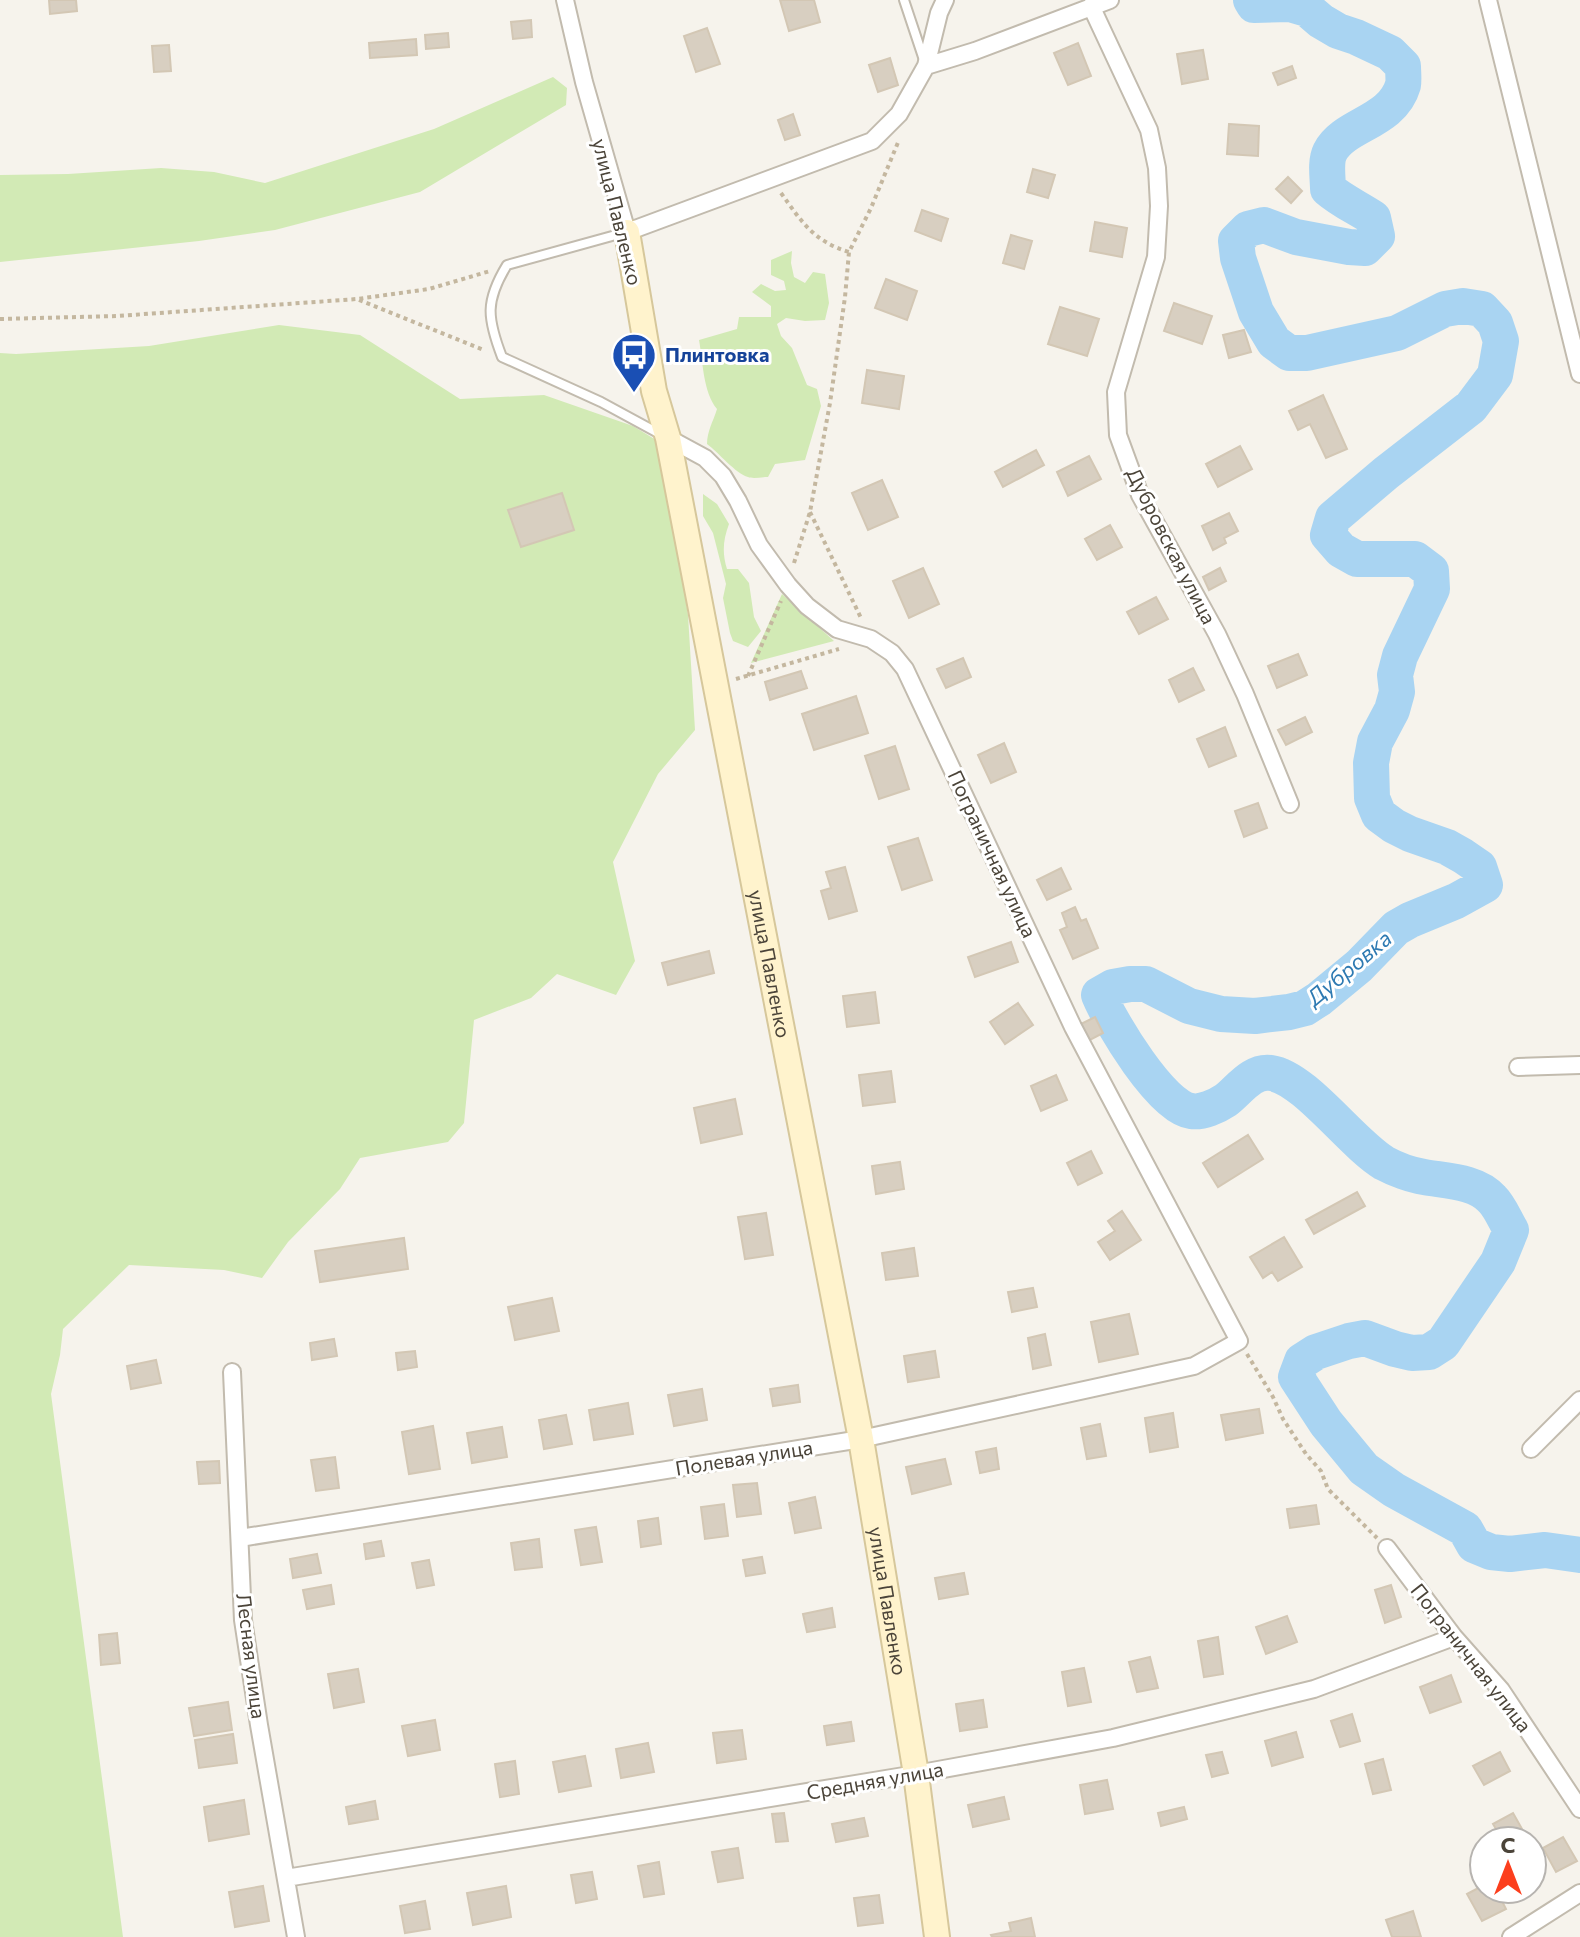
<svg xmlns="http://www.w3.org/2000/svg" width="1580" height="1937" font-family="Commissioner,sans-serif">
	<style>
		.green { fill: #d2eab5 }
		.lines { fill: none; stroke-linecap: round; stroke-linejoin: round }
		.river { stroke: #a9d4f2; stroke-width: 36 }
		.building { fill: #d8cfc1; stroke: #d3c7b4; stroke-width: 2 }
		.lane-casing { stroke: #c2bbae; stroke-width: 12 }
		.street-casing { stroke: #c2bbae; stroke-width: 20 }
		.secondary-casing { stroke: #d6c79b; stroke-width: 28 }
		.path { stroke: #c4b79f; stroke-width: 4; stroke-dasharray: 4 4; stroke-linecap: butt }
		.lane { stroke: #fff; stroke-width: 8 }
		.street { stroke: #fff; stroke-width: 16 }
		.secondary { stroke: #fff3cd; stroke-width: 24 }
		.labels { text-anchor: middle; stroke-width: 6; stroke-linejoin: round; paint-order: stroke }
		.street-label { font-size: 20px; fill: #4b4439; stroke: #fff }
		.transit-label { font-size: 20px; font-weight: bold; fill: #164399; stroke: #fff; text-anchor: start }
		.water-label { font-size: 22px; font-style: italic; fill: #2e7ab2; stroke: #fff }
	</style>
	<rect width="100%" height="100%" fill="#f6f3ec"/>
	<path class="green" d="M 553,77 L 567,88 L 566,105 L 420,192 L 275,230 L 199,241 L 0,262 L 0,175 L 68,174 L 161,168 L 214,172 L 265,183 L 434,129 Z
		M 792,251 L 791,263 L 794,277 L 805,283 L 813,272 L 825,274 L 829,303 L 825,320 L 805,321 L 786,318 L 777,324 L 781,336 L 792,348 L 807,385 L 817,389 L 821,406 L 805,460 L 775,464 L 768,477 C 762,477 753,479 748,477 C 736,474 718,452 707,444 C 707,431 713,422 717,409 C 703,392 703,362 699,340 L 737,329 L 739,317 L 771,317 L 771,306 L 752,292 L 761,284 L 775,291 L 786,290 L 784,281 L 771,275 L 771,260 Z
		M 279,325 L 360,335 L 460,399 L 544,395 L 633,426 L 661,443 L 688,615 L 695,730 L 658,774 L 613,862 L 635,961 L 616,995 L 557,974 L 531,998 L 474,1020 L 464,1123 L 448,1142 L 360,1158 L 340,1189 L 288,1242 L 262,1278 L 224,1270 L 129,1265 L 63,1329 L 60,1355 L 51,1394 L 123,1937 L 0,1937 L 0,353 L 16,354 L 149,346 Z
		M 703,494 L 717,504 L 729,524 C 723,540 722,553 727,569 L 738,569 L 749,583 L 754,617 L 761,631 L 748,647 L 733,641 L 730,633 L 723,598 L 726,584 L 713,533 L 703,516 Z
		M 782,594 L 834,641 L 751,663 Z"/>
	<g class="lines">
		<path class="river" d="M 1251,0 L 1254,5 L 1290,4 L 1307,9 L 1321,21 L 1338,31 L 1356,37 L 1390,53 L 1403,66 C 1403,72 1404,80 1403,85 C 1392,123 1344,124 1330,152 C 1325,162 1328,179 1328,189 C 1342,201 1358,208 1373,218 L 1377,236 L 1365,248 L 1349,247 L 1296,237 L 1264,225 L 1248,229 L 1236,241 L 1238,258 L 1256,312 L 1274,342 L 1289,353 L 1307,353 L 1397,333 L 1445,309 L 1463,306 L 1482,309 L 1495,323 L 1501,341 L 1495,375 L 1471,407 L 1386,473 L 1333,518 L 1328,535 L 1341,550 L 1357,559 L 1415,559 L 1431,571 L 1432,589 L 1400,656 L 1395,675 L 1397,692 L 1392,710 L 1375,742 L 1371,763 L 1372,798 L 1379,815 L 1394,826 L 1410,834 L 1447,847 L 1463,856 L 1479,867 L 1485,885 L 1456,901 L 1410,920 L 1396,928 L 1359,966 L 1319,999 L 1305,1008 L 1289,1012 L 1255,1016 L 1221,1014 L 1189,1006 L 1146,984 L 1130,984 L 1113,987 L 1099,995 C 1110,1022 1162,1108 1191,1111 C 1202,1113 1217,1106 1226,1100 C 1239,1090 1252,1070 1271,1073 C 1305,1078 1351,1143 1384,1163 C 1395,1169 1412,1175 1424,1177 C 1446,1181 1476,1181 1492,1199 C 1500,1207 1505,1220 1511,1230 L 1498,1262 L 1443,1343 L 1429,1352 L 1412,1353 L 1395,1349 L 1365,1338 L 1349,1341 L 1316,1352 L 1302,1361 L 1296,1377 L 1326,1423 L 1364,1469 L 1394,1490 L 1465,1529 L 1474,1545 L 1491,1552 L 1510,1554 L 1545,1550 L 1580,1555"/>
	</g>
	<path class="building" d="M 49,0 L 76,0 L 77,11 L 50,14 Z
		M 780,0 L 814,0 L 820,22 L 789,31 Z
		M 531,20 L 532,37 L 513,39 L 511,22 Z
		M 707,28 L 720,64 L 696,72 L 684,36 Z
		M 448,33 L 449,47 L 426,49 L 425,35 Z
		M 416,39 L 417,55 L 370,58 L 369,43 Z
		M 1078,43 L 1091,76 L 1068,85 L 1054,53 Z
		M 169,45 L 171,71 L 154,72 L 152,46 Z
		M 1203,50 L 1208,79 L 1182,84 L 1177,54 Z
		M 890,58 L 898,85 L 878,92 L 869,65 Z
		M 1292,66 L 1296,78 L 1278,85 L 1273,73 Z
		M 793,114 L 800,135 L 785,140 L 778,120 Z
		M 1229,124 L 1259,126 L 1258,156 L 1227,154 Z
		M 1033,169 L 1055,175 L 1048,198 L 1027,192 Z
		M 1288,177 L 1302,191 L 1291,203 L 1276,189 Z
		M 922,210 L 948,219 L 941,241 L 915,231 Z
		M 1095,222 L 1127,228 L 1122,257 L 1090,251 Z
		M 1011,235 L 1032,241 L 1024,269 L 1003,263 Z
		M 886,279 L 917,291 L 907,320 L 875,308 Z
		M 1174,303 L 1212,316 L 1202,344 L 1164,331 Z
		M 1060,307 L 1099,319 L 1087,356 L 1048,344 Z
		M 1244,330 L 1251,352 L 1229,358 L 1223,335 Z
		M 867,370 L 904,376 L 899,409 L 862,403 Z
		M 1323,395 L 1347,449 L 1326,458 L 1310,424 L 1298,430 L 1289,411 Z
		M 1240,446 L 1252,469 L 1218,487 L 1206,464 Z
		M 1036,450 L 1044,465 L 1003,487 L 995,472 Z
		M 1089,456 L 1101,479 L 1068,496 L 1057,472 Z
		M 882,480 L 898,517 L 868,530 L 852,493 Z
		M 562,493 L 574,530 L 521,547 L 508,510 Z
		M 1229,513 L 1238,531 L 1224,538 L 1226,543 L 1213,550 L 1202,526 Z
		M 1110,525 L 1122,547 L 1097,560 L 1085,539 Z
		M 923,568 L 939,604 L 909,618 L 893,581 Z
		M 1220,568 L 1226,581 L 1209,590 L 1203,577 Z
		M 1156,597 L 1168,619 L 1139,634 L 1127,612 Z
		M 1298,654 L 1307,675 L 1277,688 L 1268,666 Z
		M 963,658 L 971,677 L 946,688 L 937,669 Z
		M 1193,668 L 1204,690 L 1179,702 L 1169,680 Z
		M 801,671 L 807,688 L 770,700 L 765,682 Z
		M 856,696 L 868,733 L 814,750 L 802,714 Z
		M 1305,717 L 1312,732 L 1286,745 L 1278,730 Z
		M 1225,727 L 1236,756 L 1209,767 L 1197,739 Z
		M 1004,743 L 1016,772 L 991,783 L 978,755 Z
		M 895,746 L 909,789 L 879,799 L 865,756 Z
		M 1258,803 L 1267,828 L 1244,837 L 1235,811 Z
		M 918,838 L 932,880 L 902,890 L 888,847 Z
		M 845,867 L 857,911 L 829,919 L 821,891 L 831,888 L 826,872 Z
		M 1061,868 L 1071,889 L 1047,900 L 1037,880 Z
		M 1075,907 L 1081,921 L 1086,919 L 1098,948 L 1073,959 L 1060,930 L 1067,927 L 1062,913 Z
		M 1011,942 L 1018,962 L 975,977 L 968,957 Z
		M 709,951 L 714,973 L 668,985 L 662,963 Z
		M 875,992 L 879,1023 L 847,1027 L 843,996 Z
		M 1018,1003 L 1033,1025 L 1005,1044 L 990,1022 Z
		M 1095,1017 L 1103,1033 L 1088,1041 L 1079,1025 Z
		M 891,1071 L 895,1102 L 863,1106 L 859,1075 Z
		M 1056,1075 L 1067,1100 L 1041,1111 L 1031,1086 Z
		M 735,1099 L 742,1134 L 701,1143 L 694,1108 Z
		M 1248,1135 L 1263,1159 L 1218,1187 L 1203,1163 Z
		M 1091,1151 L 1102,1173 L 1078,1185 L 1067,1163 Z
		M 900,1162 L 904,1189 L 876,1194 L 872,1166 Z
		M 1357,1192 L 1365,1206 L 1314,1234 L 1306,1220 Z
		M 1122,1211 L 1141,1240 L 1110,1260 L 1098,1242 L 1115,1231 L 1108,1221 Z
		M 766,1213 L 773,1255 L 745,1259 L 738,1217 Z
		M 1284,1237 L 1302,1267 L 1278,1281 L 1272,1272 L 1263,1278 L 1250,1257 Z
		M 404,1238 L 408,1269 L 320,1282 L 315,1251 Z
		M 914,1248 L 918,1276 L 886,1280 L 882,1253 Z
		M 1033,1288 L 1037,1307 L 1012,1312 L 1008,1292 Z
		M 552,1298 L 559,1331 L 515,1340 L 508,1307 Z
		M 1129,1314 L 1138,1354 L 1099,1362 L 1091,1322 Z
		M 1045,1334 L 1051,1365 L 1033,1369 L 1028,1338 Z
		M 334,1339 L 337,1356 L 312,1360 L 310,1343 Z
		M 415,1351 L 417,1367 L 398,1370 L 396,1353 Z
		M 935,1351 L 939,1377 L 908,1382 L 904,1356 Z
		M 156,1360 L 161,1383 L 131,1389 L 127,1366 Z
		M 798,1385 L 800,1402 L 773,1406 L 770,1389 Z
		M 702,1389 L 707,1420 L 674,1426 L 668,1395 Z
		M 628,1403 L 633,1434 L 594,1440 L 589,1410 Z
		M 1259,1409 L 1263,1433 L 1226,1440 L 1221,1415 Z
		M 1173,1413 L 1178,1447 L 1150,1452 L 1145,1418 Z
		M 566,1415 L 572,1444 L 544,1449 L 539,1420 Z
		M 1100,1424 L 1106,1456 L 1087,1459 L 1081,1428 Z
		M 433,1426 L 440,1469 L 409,1474 L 402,1432 Z
		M 502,1427 L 507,1457 L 472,1463 L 467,1433 Z
		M 996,1448 L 999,1469 L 980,1473 L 976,1452 Z
		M 335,1457 L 339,1488 L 316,1491 L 311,1460 Z
		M 945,1459 L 951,1484 L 912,1494 L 906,1467 Z
		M 219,1461 L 220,1483 L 199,1484 L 197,1462 Z
		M 757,1483 L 761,1514 L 737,1517 L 733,1485 Z
		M 815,1497 L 821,1528 L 795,1533 L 789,1503 Z
		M 724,1504 L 728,1536 L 705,1539 L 701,1507 Z
		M 1316,1505 L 1319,1524 L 1290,1528 L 1287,1509 Z
		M 658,1518 L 661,1544 L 641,1547 L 638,1521 Z
		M 596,1527 L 602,1562 L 581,1565 L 575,1530 Z
		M 539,1539 L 542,1567 L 515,1570 L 511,1543 Z
		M 381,1541 L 384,1556 L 366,1559 L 364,1544 Z
		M 317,1554 L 321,1573 L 293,1578 L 290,1559 Z
		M 762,1557 L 765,1573 L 746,1576 L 743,1560 Z
		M 429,1560 L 434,1585 L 417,1588 L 412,1563 Z
		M 964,1573 L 968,1594 L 939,1599 L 935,1578 Z
		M 331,1585 L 334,1604 L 307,1609 L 303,1590 Z
		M 1391,1585 L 1401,1617 L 1385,1623 L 1375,1590 Z
		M 832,1608 L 835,1627 L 807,1632 L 803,1614 Z
		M 1287,1616 L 1297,1642 L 1266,1654 L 1256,1627 Z
		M 117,1633 L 120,1663 L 101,1665 L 99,1635 Z
		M 1218,1637 L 1223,1674 L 1204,1677 L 1198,1641 Z
		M 1150,1657 L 1158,1688 L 1137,1692 L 1129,1662 Z
		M 1084,1668 L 1091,1702 L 1068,1706 L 1062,1672 Z
		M 358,1669 L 364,1702 L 334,1708 L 328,1674 Z
		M 1451,1675 L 1461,1702 L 1430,1713 L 1420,1687 Z
		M 983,1700 L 987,1727 L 960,1731 L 956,1704 Z
		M 228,1702 L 232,1730 L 194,1736 L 189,1708 Z
		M 1352,1714 L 1360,1741 L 1340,1747 L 1331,1721 Z
		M 435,1720 L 440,1750 L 408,1756 L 402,1726 Z
		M 851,1722 L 854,1741 L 827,1745 L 824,1726 Z
		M 742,1730 L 746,1759 L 717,1763 L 713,1733 Z
		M 1296,1732 L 1303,1757 L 1272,1766 L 1265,1741 Z
		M 233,1734 L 237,1763 L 199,1768 L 195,1740 Z
		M 648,1743 L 654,1772 L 621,1778 L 616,1749 Z
		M 1222,1752 L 1228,1773 L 1212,1777 L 1206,1755 Z
		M 1500,1752 L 1510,1771 L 1484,1785 L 1473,1766 Z
		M 585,1756 L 591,1786 L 559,1792 L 553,1762 Z
		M 1383,1759 L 1391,1790 L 1373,1794 L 1365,1764 Z
		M 515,1761 L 519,1794 L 500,1797 L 495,1764 Z
		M 1107,1780 L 1113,1809 L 1085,1814 L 1080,1785 Z
		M 1004,1797 L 1009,1819 L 973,1827 L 968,1805 Z
		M 244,1800 L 249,1834 L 209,1841 L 204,1807 Z
		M 375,1801 L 378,1819 L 349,1824 L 346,1807 Z
		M 1184,1807 L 1187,1819 L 1161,1826 L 1158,1813 Z
		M 784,1813 L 788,1841 L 776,1842 L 772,1814 Z
		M 1513,1813 L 1526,1836 L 1518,1841 L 1503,1841 L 1493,1824 Z
		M 864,1818 L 868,1836 L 836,1842 L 832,1824 Z
		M 1563,1837 L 1577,1861 L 1556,1872 L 1543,1848 Z
		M 738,1848 L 743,1878 L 718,1882 L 712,1852 Z
		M 659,1862 L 664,1894 L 644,1897 L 638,1866 Z
		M 592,1872 L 597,1899 L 576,1903 L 571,1875 Z
		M 1484,1885 L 1484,1889 L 1496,1889 L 1506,1909 L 1482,1921 L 1467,1894 Z
		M 263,1886 L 269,1921 L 235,1927 L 229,1892 Z
		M 506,1886 L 511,1917 L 473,1925 L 467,1893 Z
		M 879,1895 L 883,1923 L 858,1926 L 854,1898 Z
		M 425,1901 L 430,1929 L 405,1933 L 400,1906 Z
		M 1413,1911 L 1421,1937 L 1392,1937 L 1386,1920 Z
		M 1031,1918 L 1035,1937 L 992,1937 L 991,1935 L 1011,1931 L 1009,1923 Z"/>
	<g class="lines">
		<g class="lane-casing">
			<path id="lane" d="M 904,0 L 924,60
				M 623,233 L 507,265 C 485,301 487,318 502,357 L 601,402 L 660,434"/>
		</g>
		<g class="street-casing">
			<path id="street" d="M 565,0 L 584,82 L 627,232 L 872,141 L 899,114 L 926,66 L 975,51 L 1110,0
				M 1488,0 L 1580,374
				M 1091,6 L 1149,130 L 1157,168 L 1159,206 L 1156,257 L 1116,392 L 1118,435 L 1140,495 L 1217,634 L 1245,694 L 1290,804
				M 926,66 L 939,13 L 945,0
				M 1518,1067 L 1580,1065
				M 232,1372 L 243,1620 L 259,1725 L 296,1937
				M 1531,1449 L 1580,1400
				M 240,1538 L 861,1439 L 1194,1366 L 1239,1341 L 1073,1027 L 905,669 L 892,653 L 871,639 L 837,629 L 807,606 L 788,585 L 759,545 L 738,501 L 723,476 L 705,458 L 668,438
				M 1387,1548 L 1454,1637 L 1501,1690 L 1580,1809
				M 286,1878 L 916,1774 L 1113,1738 L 1314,1689 L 1454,1637
				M 1511,1937 L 1580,1893"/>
		</g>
		<g class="secondary-casing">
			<g id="secondary">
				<path id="s1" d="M 627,232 L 654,391 L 668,438 L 861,1439 L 916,1774 L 937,1937"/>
			</g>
		</g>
		<path class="path" d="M 781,193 C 802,222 813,241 849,252
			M 359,300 L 484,350
			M 0,319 L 117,316 L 357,299 L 429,289 L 490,271
			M 810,512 L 861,618
			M 794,563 L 810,512 L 830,403 L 845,297 L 849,252 L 871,208 L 899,140
			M 748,676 L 781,601
			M 736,679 L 839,649
			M 1247,1354 L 1273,1397 L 1283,1419 L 1306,1454 L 1321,1471 L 1328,1489 L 1377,1538"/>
		<use href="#lane" class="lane"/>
		<use href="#street" class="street"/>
		<use href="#secondary" class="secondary"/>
	</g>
	<defs>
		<g id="bus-pin" transform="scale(2.3)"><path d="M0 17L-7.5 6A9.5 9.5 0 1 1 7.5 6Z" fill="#1a4fb4" stroke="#fff"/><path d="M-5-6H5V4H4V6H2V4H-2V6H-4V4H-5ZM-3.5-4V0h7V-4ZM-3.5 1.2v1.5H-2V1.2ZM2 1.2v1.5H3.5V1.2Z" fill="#fff"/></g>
	</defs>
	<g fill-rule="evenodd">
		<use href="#bus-pin" x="634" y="355"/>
	</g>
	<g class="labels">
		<g class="street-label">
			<text transform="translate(617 212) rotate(76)" y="7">улица Павленко</text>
			<text transform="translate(1171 546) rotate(63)" y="7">Дубровская улица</text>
			<text transform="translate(992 854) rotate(65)" y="7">Пограничная улица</text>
			<text dy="7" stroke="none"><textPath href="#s1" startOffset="746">улица Павленко</textPath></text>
			<text transform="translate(744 1458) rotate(-9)" y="7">Полевая улица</text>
			<text dy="7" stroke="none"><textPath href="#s1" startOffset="1394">улица Павленко</textPath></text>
			<text transform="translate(251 1656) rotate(83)" y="7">Лесная улица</text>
			<text transform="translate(1471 1658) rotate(52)" y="7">Пограничная улица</text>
			<text transform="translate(875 1781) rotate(-10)" y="7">Средняя улица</text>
		</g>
		<g class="transit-label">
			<text x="665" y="362">Плинтовка</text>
		</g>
		<g class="water-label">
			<text transform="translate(1349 968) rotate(-40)" y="8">Дубровка</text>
		</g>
	</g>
	<g transform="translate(1508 1865)"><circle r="38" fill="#ffffff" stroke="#b7b4b0" stroke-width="2"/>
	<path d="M0-6L14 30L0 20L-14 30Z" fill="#fc3f1d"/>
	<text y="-12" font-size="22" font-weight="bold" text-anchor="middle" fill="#4b4439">С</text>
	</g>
</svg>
